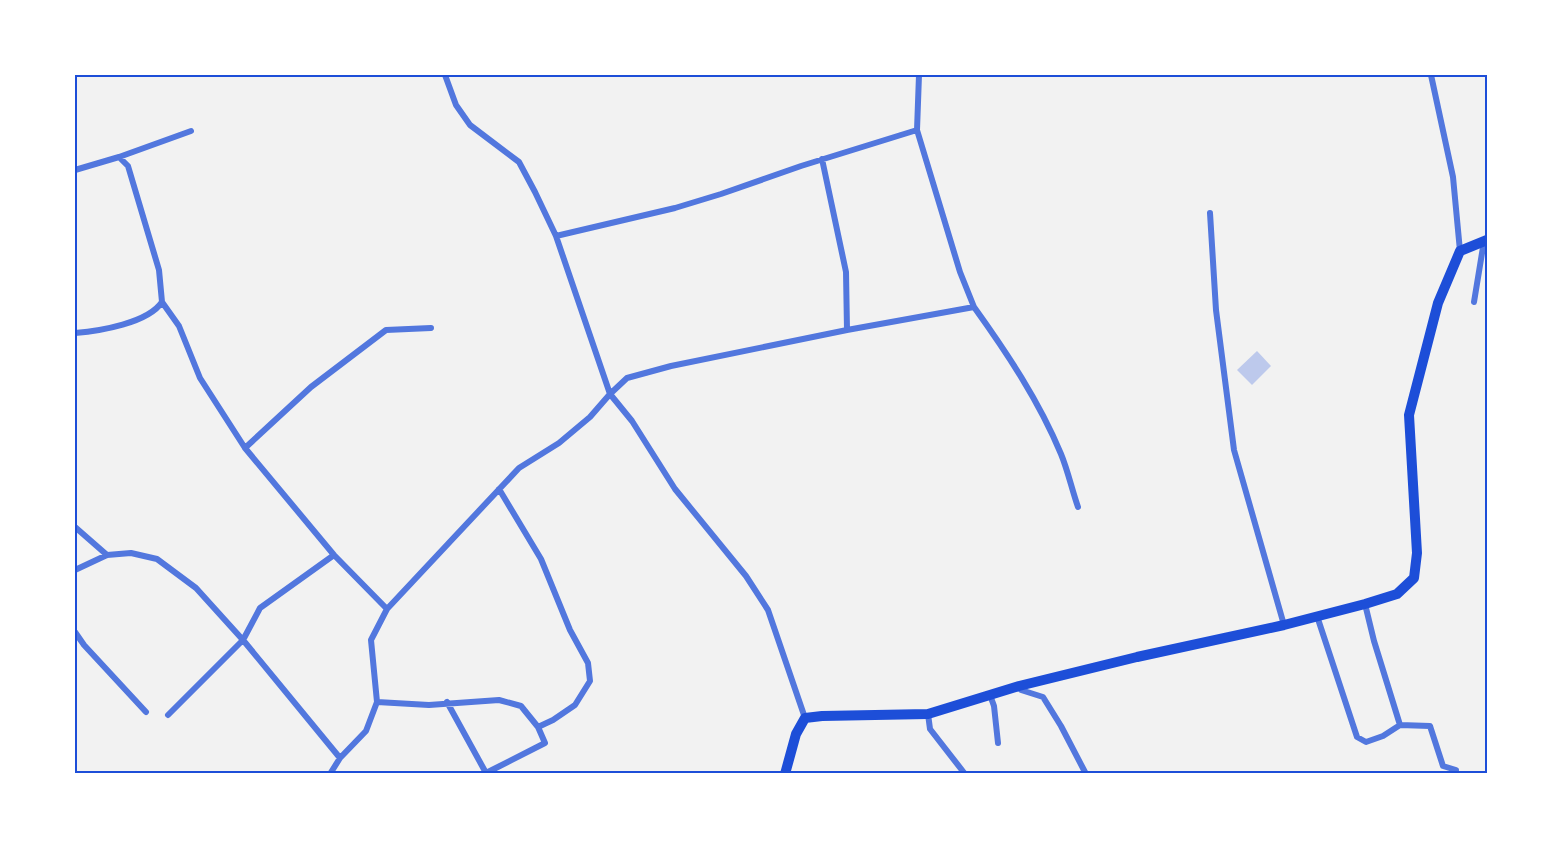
<svg xmlns="http://www.w3.org/2000/svg" width="1562" height="849" font-family="'Golos Text',sans-serif">
	<style>
		.building { fill: #bdc9ec }
		.lines { fill: none; stroke-linecap: round; stroke-linejoin: round }
		.minor { stroke: #5277de; stroke-width: 6 }
		.secondary { stroke: #1d4ed8; stroke-width: 10 }
		.neatline { fill: none; stroke: #1d4ed8; stroke-width: 2 }
	</style>
	<rect width="100%" height="100%" fill="#f2f2f2"/>
	<path class="building" d="M 1257,351 L 1271,366 L 1252,385 L 1237,370 Z"/>
	<g class="lines">
		<path class="minor" d="M 919,75 L 917,130 L 960,272 L 974,307
			M 1431,75 L 1453,177 L 1460,251
			M 119,157 L 191,131
			M 822,159 L 846,272 L 847,330
			M 75,170 L 119,157 L 128,166 L 159,270 L 162,302 C 148,323 100,331 75,333
			M 1210,213 L 1216,310 L 1234,450 L 1284,625
			M 556,236 L 675,208 L 721,194 L 801,166 L 917,130
			M 162,302 L 179,326 L 200,378 L 245,448 L 311,387 L 386,330 L 431,328
			M 1474,302 L 1484,241
			M 245,448 L 334,555 L 387,609
			M 499,489 L 541,559 L 570,630 L 588,663 L 590,681 L 575,705 L 553,720 L 538,727
			M 75,527 L 107,555
			M 75,570 L 107,555 L 131,553 L 157,559 L 196,588 L 243,640 L 340,758
			M 1365,604 L 1374,641 L 1400,725
			M 1317,616 L 1357,737 L 1366,742 L 1383,736 L 1400,725 L 1430,726 L 1443,766 L 1456,770
			M 75,632 L 84,645 L 146,712
			M 1019,686 L 1021,690 L 1043,697 L 1061,726 L 1086,774
			M 990,695 L 994,706 L 998,743
			M 377,702 L 429,705 L 499,700 L 521,706 L 538,727 L 545,743 L 486,773 L 487,774
			M 447,702 L 486,773
			M 928,714 L 930,729 L 965,774
			M 168,715 L 243,640 L 260,608 L 334,555
			M 805,718 L 768,610 L 746,576 L 675,489 L 632,421 L 610,394 L 627,378 L 671,366 L 847,330 L 974,307 C 1007,353 1039,401 1061,454 C 1068,471 1072,490 1078,507
			M 330,774 L 340,758 L 366,731 L 377,702 L 371,640 L 387,609 L 519,468 L 559,443 L 590,417 L 610,394 L 556,236 L 535,192 L 519,162 L 470,125 L 456,105 L 445,75"/>
		<path class="secondary" d="M 785,774 L 796,734 L 805,718 L 822,716 L 928,714 L 1019,686 L 1137,657 L 1284,625 L 1365,604 L 1397,594 L 1414,578 L 1417,553 L 1409,415 L 1438,303 L 1460,251 L 1487,240"/>
	</g>
	<rect width="1562" height="849" fill="none" stroke="#ffffff" stroke-width="153"/>
	<rect x="76" y="76" width="1410" height="696" class="neatline"/>
</svg>
